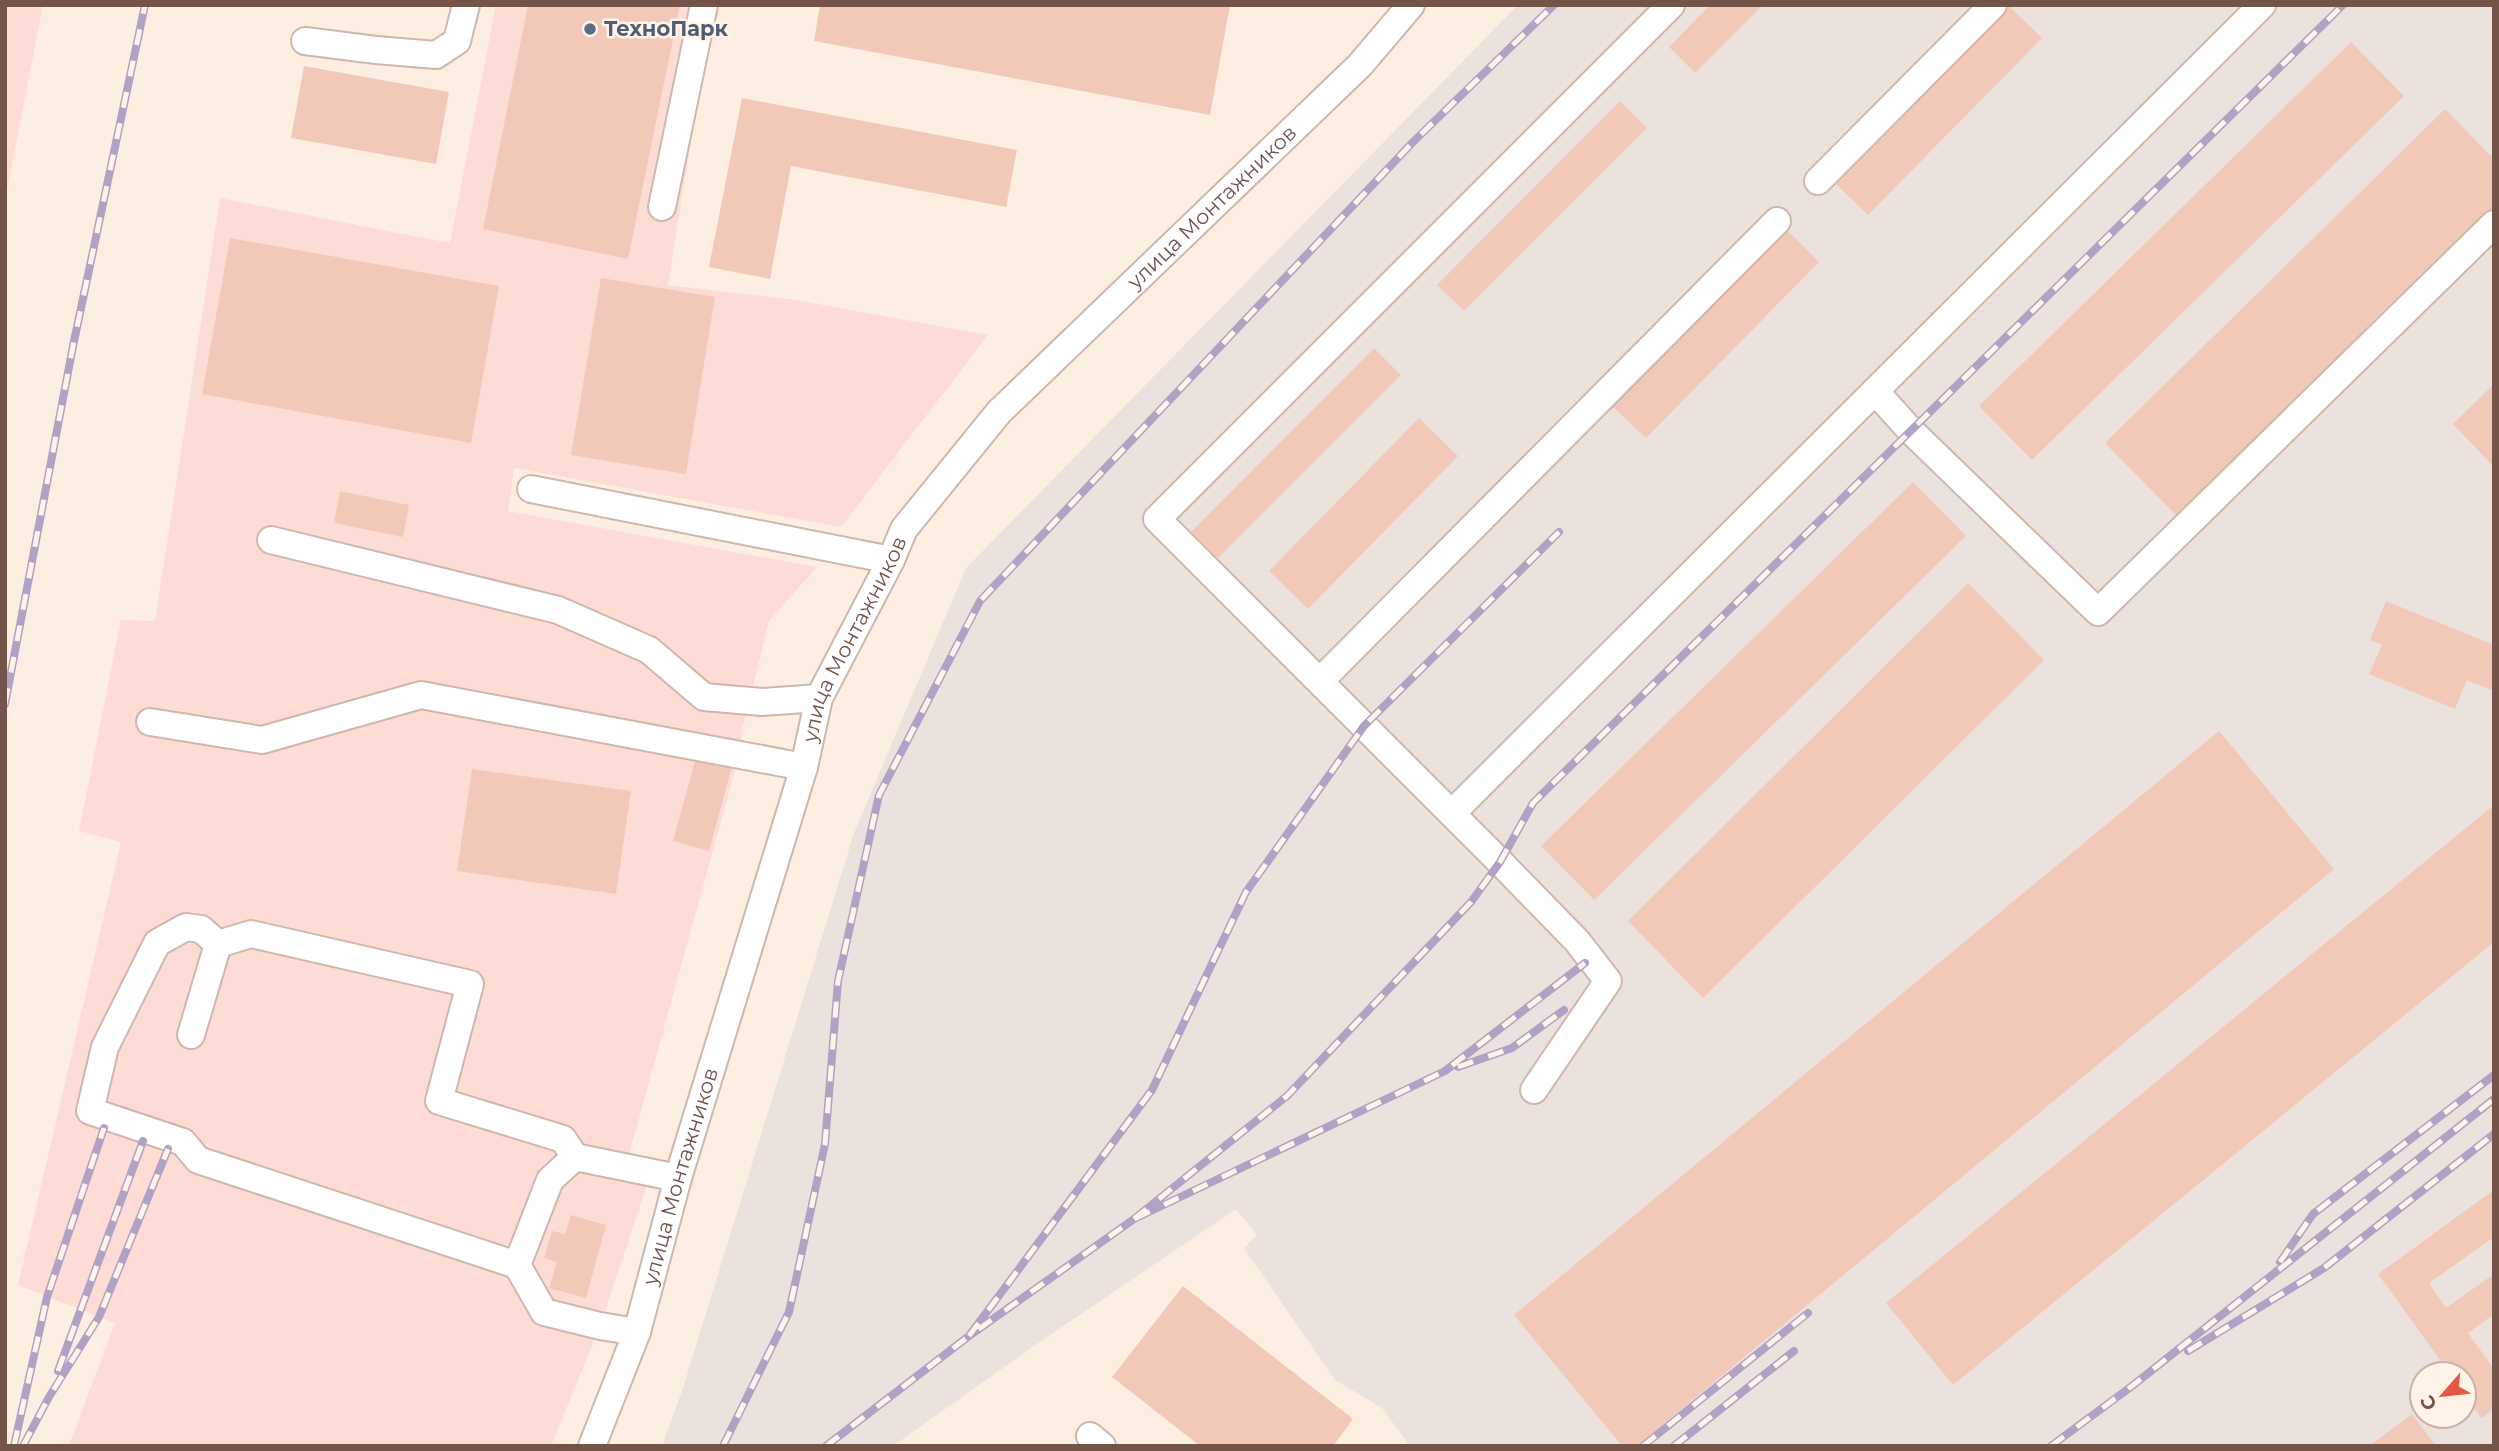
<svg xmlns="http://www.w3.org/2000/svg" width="2499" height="1451" font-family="Montserrat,sans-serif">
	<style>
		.commercial { fill: #fddcd5 }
		.industrial { fill: #ebe2dd; fill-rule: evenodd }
		.building { fill: #f2c9b9 }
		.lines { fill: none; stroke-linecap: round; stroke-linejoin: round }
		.minor-casing { stroke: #cfb7ab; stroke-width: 30 }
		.minor { stroke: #fff; stroke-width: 26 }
		.rail-casing { stroke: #b0a1c5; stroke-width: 8 }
		.rail { stroke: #fff3e8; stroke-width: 5; stroke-dasharray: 16; stroke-linecap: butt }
		.service-dot { fill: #5c6f8a; stroke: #fff3e8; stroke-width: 2.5 }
		.labels { text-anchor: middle; stroke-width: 5; stroke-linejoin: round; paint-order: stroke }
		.service-label { font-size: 21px; font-weight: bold; fill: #4e5e75; stroke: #fff3e8; text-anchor: start }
		.street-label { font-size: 21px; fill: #745348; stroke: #fff3e8 }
	</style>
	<rect width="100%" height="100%" fill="#fcefe2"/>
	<path class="commercial" d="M 5,5 L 43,5 L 5,201 Z
		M 496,5 L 716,5 L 703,65 L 668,285 L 796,300 L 988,335 L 841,527 L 514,468 L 508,511 L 817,567 L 769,621 L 742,730 L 739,756 L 622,1180 L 647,1185 L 600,1326 L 551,1446 L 69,1446 L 115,1323 L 18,1285 L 121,842 L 79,831 L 121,620 L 155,621 L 220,198 L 450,243 Z"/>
	<path class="industrial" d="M 1518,5 L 2494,5 L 2494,1446 L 1410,1446 L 1382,1408 L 1335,1380 L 1244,1248 L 1257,1235 L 1236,1209 L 1031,1348 L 893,1446 L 662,1446 L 683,1388 L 854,833 L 966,568 ZM 2422,1374 L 2464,1374 L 2464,1416 L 2422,1416 Z"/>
	<path class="building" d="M 528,5 L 680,5 L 628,259 L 483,229 Z
		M 820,5 L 1230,5 L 1210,115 L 814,41 Z
		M 1710,5 L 1763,5 L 1695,73 L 1669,47 Z
		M 2009,6 L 2042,38 L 1868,215 L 1835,183 Z
		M 2351,42 L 2404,96 L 2032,460 L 1979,406 Z
		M 304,66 L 449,92 L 436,164 L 291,138 Z
		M 742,98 L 1017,150 L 1006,207 L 791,166 L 770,279 L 709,267 Z
		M 1620,101 L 1647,128 L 1464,311 L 1437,285 Z
		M 2445,109 L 2494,159 L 2494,212 L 2180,519 L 2105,443 Z
		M 1786,229 L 1819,262 L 1646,438 L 1612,406 Z
		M 230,238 L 499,286 L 471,443 L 202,394 Z
		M 601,278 L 715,297 L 686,474 L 571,455 Z
		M 1374,348 L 1401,375 L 1218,558 L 1191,532 Z
		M 2494,384 L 2494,467 L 2453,424 Z
		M 1419,418 L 1458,456 L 1308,609 L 1269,571 Z
		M 1913,482 L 1966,536 L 1594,900 L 1541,846 Z
		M 340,491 L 409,505 L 403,537 L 334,523 Z
		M 1968,583 L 2044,660 L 1703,998 L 1628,921 Z
		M 2386,601 L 2494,645 L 2494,691 L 2467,680 L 2455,709 L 2369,674 L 2382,645 L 2370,640 Z
		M 2219,731 L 2334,869 L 1637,1446 L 1622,1446 L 1514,1315 Z
		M 697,754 L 733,763 L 709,851 L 673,841 Z
		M 472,769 L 631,791 L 616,894 L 457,871 Z
		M 2494,805 L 2494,942 L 1953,1385 L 1886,1303 Z
		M 2494,1190 L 2494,1237 L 2429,1283 L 2446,1308 L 2494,1274 L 2494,1314 L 2468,1333 L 2494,1369 L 2494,1409 L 2481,1418 L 2464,1394 L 2464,1374 L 2450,1374 L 2378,1274 Z
		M 571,1215 L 606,1225 L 586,1298 L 549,1288 L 557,1262 L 544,1258 L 552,1231 L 565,1234 Z
		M 1183,1286 L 1353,1419 L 1333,1446 L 1200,1446 L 1112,1377 Z
		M 2412,1414 L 2436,1446 L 2369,1446 Z"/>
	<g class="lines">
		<g class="minor-casing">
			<g id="minor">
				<path d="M 305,41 L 376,50 L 436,55 L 457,41 L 466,5"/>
				<path d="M 1818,181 L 1993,5"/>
				<path d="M 662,207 L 704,5"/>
				<path d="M 1875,391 L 1911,431 L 2098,612 L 2494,224"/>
				<path d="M 531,489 L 891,560"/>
				<path d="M 271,540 L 558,610 L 649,650 L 704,697 L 762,702 L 819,698"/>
				<path d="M 1320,681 L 1777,221"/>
				<path d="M 150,722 L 262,740 L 421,695 L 804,767"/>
				<path d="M 1452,813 L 2262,5"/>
				<path d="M 218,944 L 201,929 L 186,927 L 157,943 L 105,1047 L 90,1111 L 183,1142 L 198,1160 L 517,1265 L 544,1312 L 600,1326 L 637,1332"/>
				<path d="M 191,1035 L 218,944 L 251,934 L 470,984 L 439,1101 L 563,1139 L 575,1157 L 678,1178"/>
				<path d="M 1534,1090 L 1608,981 L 1577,941 L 1500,862 L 1157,519 L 1671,5"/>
				<path d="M 517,1265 L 550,1180 L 575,1157"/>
				<path d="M 1090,1436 L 1102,1446"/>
				<path id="s1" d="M 592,1446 L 637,1332 L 678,1178 L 804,767 L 819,698 L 891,560 L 904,529 L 999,412 L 1360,65 L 1411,5"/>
			</g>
		</g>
		<use href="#minor" class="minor"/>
		<g class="rail-casing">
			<path id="rail" d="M 5,704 L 73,346 L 145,5
				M 1458,1067 L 1512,1048 L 1564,1010
				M 1134,1219 L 1287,1096 L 1471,902 L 1500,862 L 1533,803 L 2343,5
				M 2280,1262 L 2313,1214 L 2494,1075
				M 969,1336 L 1152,1090 L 1246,892 L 1364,726 L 1559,532
				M 2188,1351 L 2324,1268 L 2494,1134
				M 58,1371 L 143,1141
				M 14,1446 L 47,1297 L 104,1128
				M 23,1446 L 49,1397 L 99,1317 L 168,1149
				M 723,1446 L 789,1312 L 825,1144 L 838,981 L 879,795 L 980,601 L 1413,142 L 1554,5
				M 826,1446 L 969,1336 L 1134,1219 L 1445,1071 L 1585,963
				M 1643,1446 L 1808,1313
				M 1674,1446 L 1794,1351
				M 2051,1446 L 2132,1386 L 2494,1099"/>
		</g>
		<use href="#rail" class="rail"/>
	</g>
	<circle class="service-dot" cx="590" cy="29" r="7"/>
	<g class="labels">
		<g class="service-label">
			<text x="604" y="36">ТехноПарк</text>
		</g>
		<g class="street-label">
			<text dy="7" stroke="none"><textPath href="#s1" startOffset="1418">улица Монтажников</textPath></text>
			<text dy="7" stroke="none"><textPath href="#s1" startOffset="850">улица Монтажников</textPath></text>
			<text dy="7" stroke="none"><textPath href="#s1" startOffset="284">улица Монтажников</textPath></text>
		</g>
	</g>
	<rect width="2499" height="1451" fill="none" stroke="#745348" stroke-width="14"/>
	<g transform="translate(2443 1395) rotate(242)"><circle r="33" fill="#fff3e8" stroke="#c7b3a8" stroke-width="2"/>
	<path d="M0-5L12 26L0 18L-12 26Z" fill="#e85745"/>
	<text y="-10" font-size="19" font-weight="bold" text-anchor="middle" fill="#745348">С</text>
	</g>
</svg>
